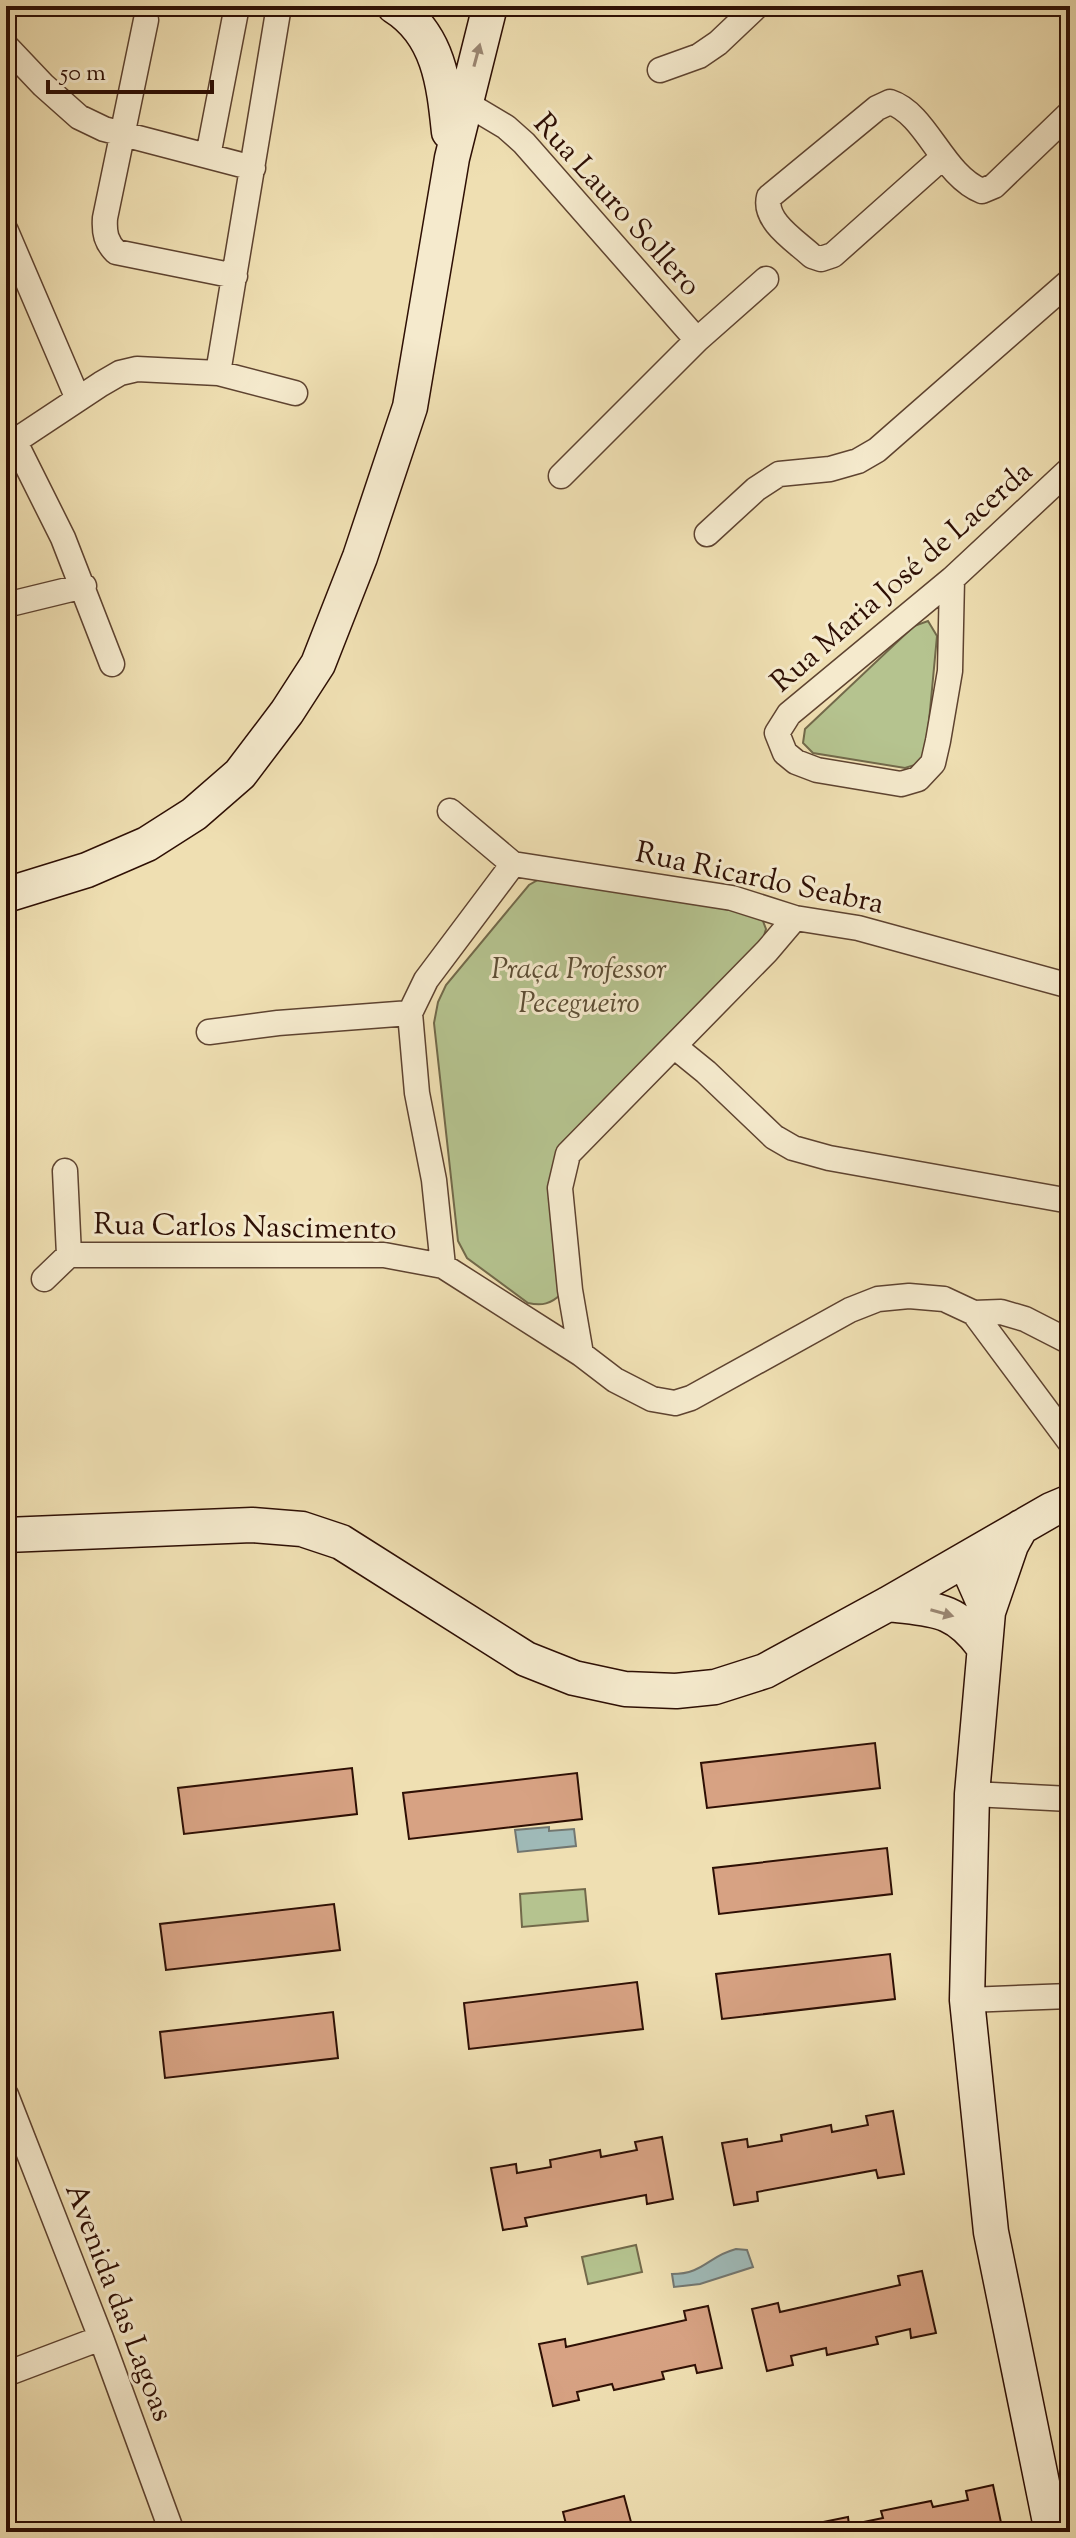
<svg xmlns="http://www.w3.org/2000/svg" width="1076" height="2538" font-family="'Sorts Mill Goudy',serif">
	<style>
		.green { fill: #b5c38f; stroke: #72694a; stroke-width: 2 }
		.water { fill: #9fbab8; stroke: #727670; stroke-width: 2 }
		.building { fill: #d7a283; stroke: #2e0f04; stroke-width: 2 }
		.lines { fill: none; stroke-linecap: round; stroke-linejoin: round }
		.street-casing { stroke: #5e4330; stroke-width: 27 }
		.secondary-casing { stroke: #2e0f04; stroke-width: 37 }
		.street { stroke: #f5eacd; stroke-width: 24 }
		.secondary { stroke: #f5eacd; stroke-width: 34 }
		.oneway { fill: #9b8773 }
		.labels { text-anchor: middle; stroke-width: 6; stroke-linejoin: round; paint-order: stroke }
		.street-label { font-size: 30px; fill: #2e0f04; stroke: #f5eacd }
		.park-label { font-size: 30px; font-style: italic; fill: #5d4e35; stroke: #f5eacd }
	</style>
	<rect width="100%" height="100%" fill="#efdfb2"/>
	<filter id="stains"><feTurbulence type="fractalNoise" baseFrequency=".0025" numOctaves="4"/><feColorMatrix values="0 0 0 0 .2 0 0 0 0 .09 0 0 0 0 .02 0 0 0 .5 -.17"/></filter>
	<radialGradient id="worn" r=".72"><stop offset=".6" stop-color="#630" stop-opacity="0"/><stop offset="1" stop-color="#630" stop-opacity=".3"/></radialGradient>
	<path class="green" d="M 928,621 L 937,636 L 926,753 L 918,764 L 905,768 L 813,753 L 803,743 L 805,729 L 914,626 Z
		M 558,876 L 761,916 L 766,929 L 763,939 L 560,1154 L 561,1294 C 551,1304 542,1306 528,1303 L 467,1258 L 458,1241 L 434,1023 L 438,1002 L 446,985 L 529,885 L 543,877 Z
		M 585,1889 L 588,1921 L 522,1927 L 520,1894 Z
		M 636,2245 L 642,2272 L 588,2284 L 582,2257 Z"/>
	<path class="water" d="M 549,1827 L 549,1831 L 574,1829 L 576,1846 L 518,1852 L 515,1830 Z
		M 736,2249 L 747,2250 L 753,2267 L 700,2284 L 674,2287 L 672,2274 C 704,2274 708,2256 736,2249 Z"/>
	<path class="building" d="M 875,1743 L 880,1788 L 707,1808 L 701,1763 Z
		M 352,1768 L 357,1814 L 184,1834 L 178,1788 Z
		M 577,1773 L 582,1819 L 409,1839 L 403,1793 Z
		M 887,1848 L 892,1894 L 719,1914 L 713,1868 Z
		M 334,1904 L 340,1950 L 166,1970 L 160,1924 Z
		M 890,1954 L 895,1999 L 722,2019 L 716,1974 Z
		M 637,1982 L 643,2029 L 469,2049 L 464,2003 Z
		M 333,2012 L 338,2058 L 165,2078 L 160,2032 Z
		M 893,2111 L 904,2174 L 878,2178 L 876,2170 L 757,2192 L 758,2201 L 734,2205 L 722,2143 L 747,2139 L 748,2147 L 782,2141 L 781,2135 L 831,2125 L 832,2132 L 868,2125 L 866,2116 Z
		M 662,2137 L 673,2199 L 647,2204 L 646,2195 L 525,2218 L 527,2226 L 503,2230 L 491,2168 L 516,2164 L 517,2173 L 551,2167 L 550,2160 L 600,2150 L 601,2157 L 637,2150 L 635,2142 Z
		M 922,2271 L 936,2333 L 911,2338 L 910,2329 L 876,2337 L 878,2344 L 827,2355 L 826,2348 L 791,2356 L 793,2365 L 767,2371 L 752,2309 L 778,2303 L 780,2312 L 900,2285 L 898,2276 Z
		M 708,2306 L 722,2368 L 697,2373 L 695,2365 L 662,2372 L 664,2379 L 614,2390 L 612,2384 L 577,2392 L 579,2400 L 553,2406 L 539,2344 L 565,2339 L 566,2347 L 686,2320 L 684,2311 Z
		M 993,2485 L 1003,2532 L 825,2532 L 823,2522 L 848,2517 L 849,2525 L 883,2518 L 881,2511 L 931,2501 L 933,2507 L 968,2500 L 966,2491 Z
		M 624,2496 L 631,2522 L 623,2524 L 625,2532 L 568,2532 L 563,2512 Z"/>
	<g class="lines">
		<g class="street-casing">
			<path id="street" d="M 146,20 L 105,218 C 104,233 106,242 116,252 L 235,276
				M 6,46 L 43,85 L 79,117 L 104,129 L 253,168
				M 660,70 L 699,56 L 718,43 L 757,6
				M 454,96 L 506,127 L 524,143 L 697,340
				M 208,156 L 237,6
				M 943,157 L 833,255 L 821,259 L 812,256 C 796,241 763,221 769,197 L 877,108 L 890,102 C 927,114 942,175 982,191 L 994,186 L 1070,113
				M 6,231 L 78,399
				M 218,373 L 279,6
				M 15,442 L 63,538 L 112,664
				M 6,447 L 101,384 L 120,373 L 137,369 L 218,373 L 295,393
				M 561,476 L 697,340 L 766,279
				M 707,534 L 756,489 L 779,474 L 830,469 L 858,461 L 877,450 L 1070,281
				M 952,579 L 950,671 L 938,741 L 933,763 L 918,779 L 901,784 L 817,770 L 796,762 L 785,753 L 777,733 L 789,714 L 952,579 L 1070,469
				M 6,605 L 84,586
				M 450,811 L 513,864 L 732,898 L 795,918 L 858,928 L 1070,986
				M 209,1032 L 278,1023 L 410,1013
				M 674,1046 L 706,1072 L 774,1137 L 793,1148 L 829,1158 L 1070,1201
				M 69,1255 L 384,1255 L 443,1266 L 581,1354 L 615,1380 L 652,1399 L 675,1403 L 691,1398 L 850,1310 L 878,1299 L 909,1296 L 944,1299 L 974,1313 L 1001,1312 L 1025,1319 L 1070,1342
				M 443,1266 L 434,1180 L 417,1093 L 410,1013 L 426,980 L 513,864
				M 44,1279 L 69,1255 L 65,1171
				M 974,1313 L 1070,1442
				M 581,1354 L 570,1290 L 560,1188 L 568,1154 L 767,951 L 795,918
				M 972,1794 L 1070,1799
				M 967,2000 L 1070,1996
				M 6,2095 L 101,2338 L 172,2532
				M 6,2374 L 101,2338"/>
		</g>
		<g class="secondary-casing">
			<path id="secondary" d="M 394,6 C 439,34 444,84 449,132
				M 6,895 L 87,870 L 147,844 L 194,814 L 240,774 L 287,712 L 318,664 L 360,557 L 410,407 L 452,158 L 490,6
				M 6,1535 L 252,1525 L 302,1529 L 341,1542 L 526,1659 L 574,1678 L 625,1689 L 676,1691 L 715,1687 L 765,1671 L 888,1604 L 1051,1510 L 1070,1502
				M 965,1560 L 988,1612 L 972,1794 L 967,2000 L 991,2232 L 1052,2532
				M 888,1604 C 934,1610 954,1607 983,1646
				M 988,1612 L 1011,1545 L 1021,1527"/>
		</g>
		<use href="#street" class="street"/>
		<use href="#secondary" class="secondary"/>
	</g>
	<defs><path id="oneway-solid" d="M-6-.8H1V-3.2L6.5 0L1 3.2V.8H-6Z" transform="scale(2)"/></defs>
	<g class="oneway">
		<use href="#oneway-solid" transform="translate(477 55) rotate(-75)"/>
		<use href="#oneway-solid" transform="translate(942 1613) rotate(16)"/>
	</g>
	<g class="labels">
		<g class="street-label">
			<text transform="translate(618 204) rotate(48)" y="10">Rua Lauro Sollero</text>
			<text transform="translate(901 576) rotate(-41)" y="10">Rua Maria José de Lacerda</text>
			<text transform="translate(760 877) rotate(12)" y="10">Rua Ricardo Seabra</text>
			<text transform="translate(245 1226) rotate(1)" y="10">Rua Carlos Nascimento</text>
			<text transform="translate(120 2302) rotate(69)" y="10">Avenida das Lagoas</text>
		</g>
		<g class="park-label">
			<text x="579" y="978">Praça Professor<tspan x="579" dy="34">Pecegueiro</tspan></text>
		</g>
	</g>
	<rect width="1076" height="2538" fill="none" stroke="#efdfb2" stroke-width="32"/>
	<rect x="8" y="8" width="1060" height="2522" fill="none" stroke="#2e0f04" stroke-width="4"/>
	<rect x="16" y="16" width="1044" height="2506" fill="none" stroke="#2e0f04" stroke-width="2"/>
	<path d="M48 80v12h164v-12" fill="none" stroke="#2e0f04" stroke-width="4"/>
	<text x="60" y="80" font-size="24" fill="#2e0f04" stroke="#f5eacd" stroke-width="6" paint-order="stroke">50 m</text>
	<rect width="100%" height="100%" filter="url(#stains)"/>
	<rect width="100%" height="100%" fill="url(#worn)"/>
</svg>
